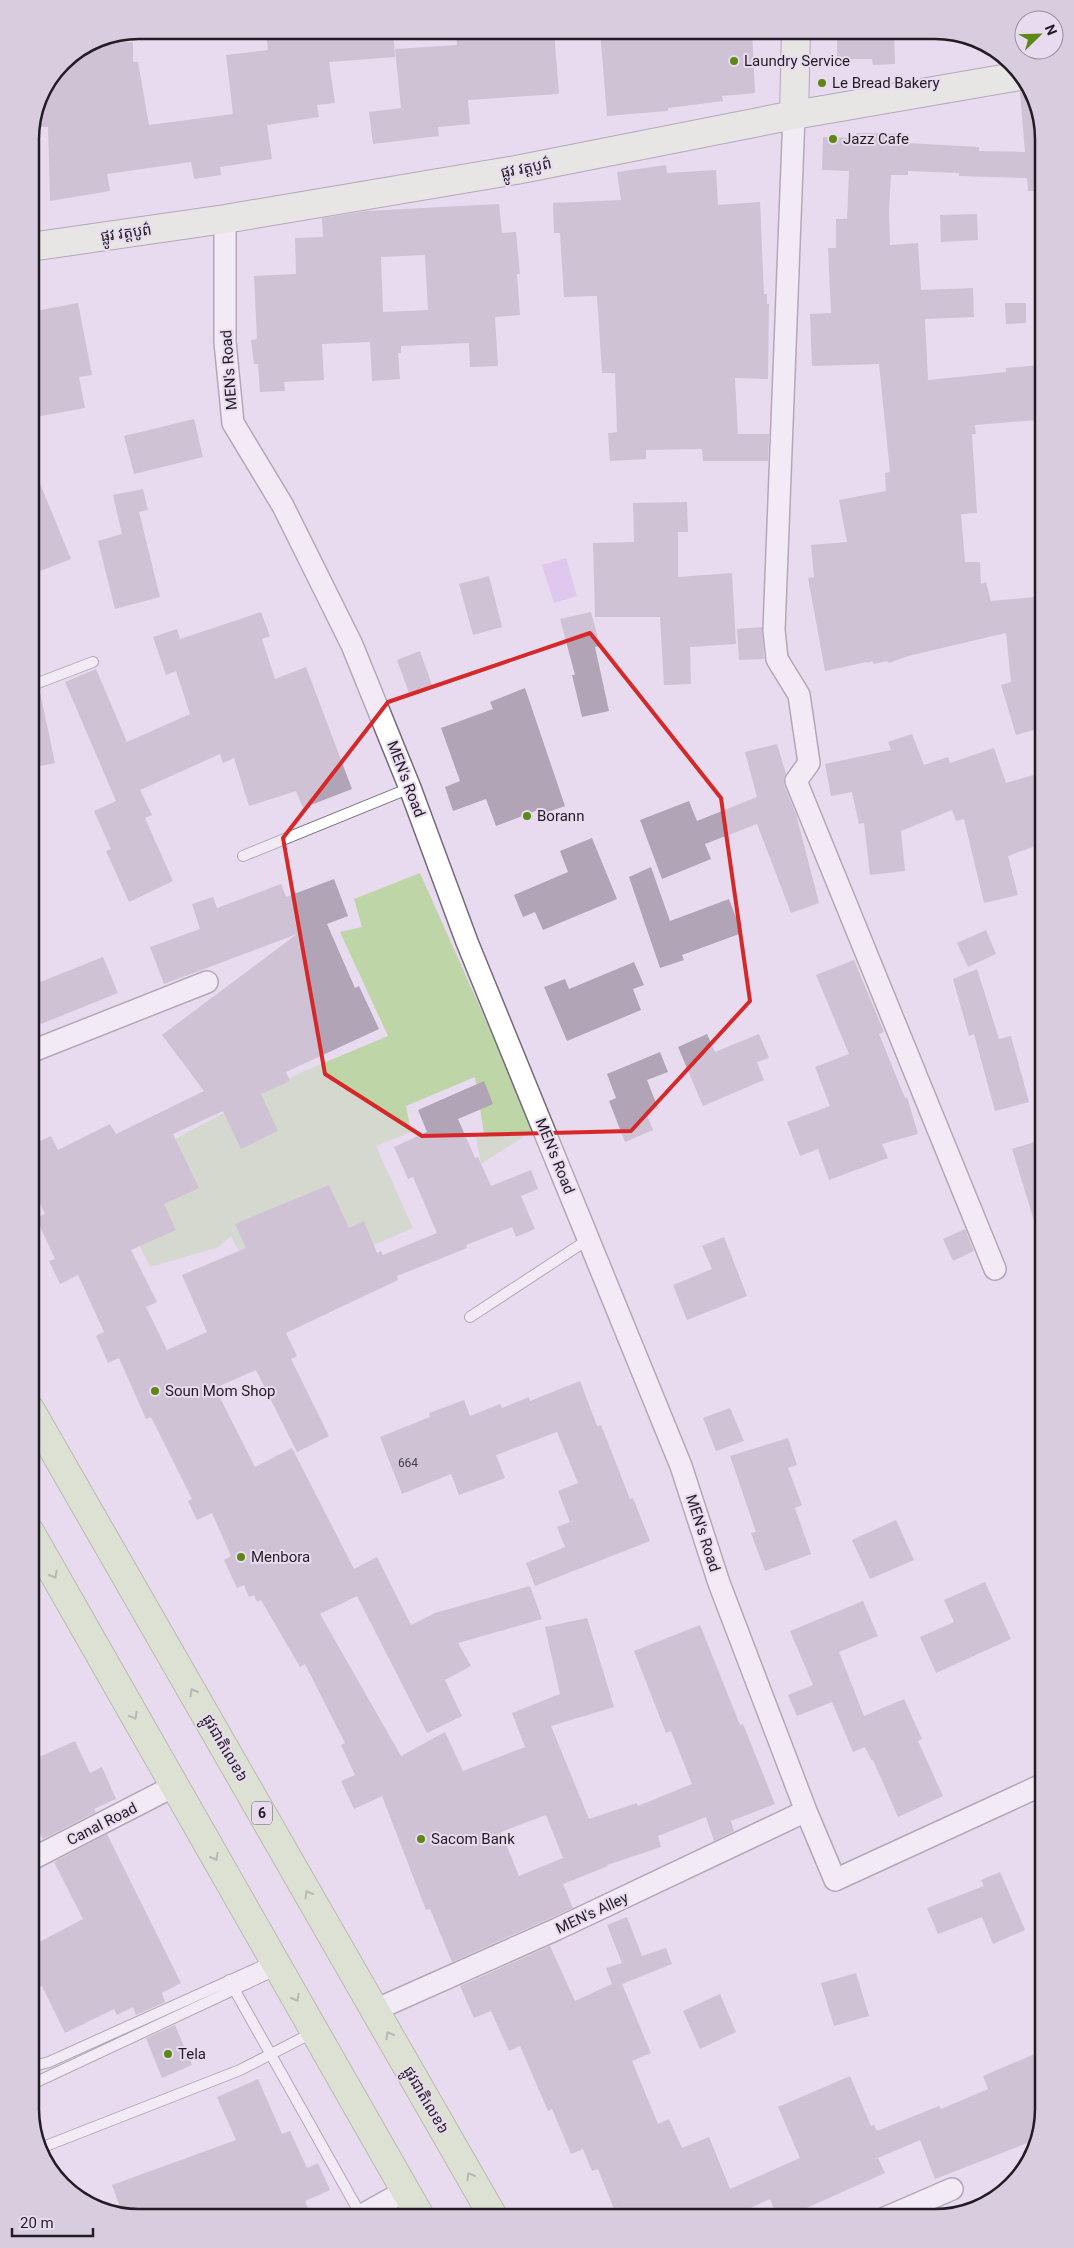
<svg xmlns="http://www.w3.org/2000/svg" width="1074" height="2248" font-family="Roboto,'Noto Sans Khmer',sans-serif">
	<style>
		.green { fill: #bed5a7 }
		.water { fill: #d8afeb }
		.building { fill: #b1a4b7; fill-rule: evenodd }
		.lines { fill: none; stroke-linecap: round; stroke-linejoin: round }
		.lane-casing { stroke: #75697b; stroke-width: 12 }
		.street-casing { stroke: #75697b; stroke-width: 24 }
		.secondary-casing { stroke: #75697b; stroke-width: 30 }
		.primary-casing { stroke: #7f9861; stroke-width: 30 }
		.lane { stroke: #fff; stroke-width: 10 }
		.street { stroke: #fff; stroke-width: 21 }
		.secondary { stroke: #e8f4da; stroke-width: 28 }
		.primary { stroke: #d0e9b4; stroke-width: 28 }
		.oneway { stroke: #828d73 }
		.marked { fill: none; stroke: #d62828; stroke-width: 4; stroke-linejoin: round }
		.poi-dot { fill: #5d8817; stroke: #e8dbef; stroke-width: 2 }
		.labels { text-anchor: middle; stroke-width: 4; stroke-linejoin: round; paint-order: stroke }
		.number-label { font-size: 12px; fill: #463f49 }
		.shield { fill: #e8dbef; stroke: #5d5661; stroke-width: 1 }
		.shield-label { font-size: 14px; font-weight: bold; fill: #221d24 }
		.poi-label { font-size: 15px; fill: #221d24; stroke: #e8dbef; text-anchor: start }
		.street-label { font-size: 15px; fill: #221d24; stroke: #e8dbef }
		.rim { fill: none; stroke: #221d24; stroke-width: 2.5 }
	</style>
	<rect width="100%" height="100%" fill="#e8dbef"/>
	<path class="green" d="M 420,873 L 495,1041 L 533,1131 L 481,1164 L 476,1138 L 484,1133 L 475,1077 L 406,1106 L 411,1132 L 376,1146 L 413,1228 L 261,1294 L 231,1236 L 219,1247 L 150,1267 L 105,1176 L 302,1072 L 388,1036 L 340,932 L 362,927 L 354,899 Z"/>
	<path class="water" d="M 566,558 L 577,596 L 554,603 L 542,565 Z"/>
	<path class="building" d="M 266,30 L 393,30 L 395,57 L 329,62 L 335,103 L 317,105 L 319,117 L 267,125 L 272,159 L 220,167 L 221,175 L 194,179 L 191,162 L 107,174 L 110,191 L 50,201 L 48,127 L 31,127 L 38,97 L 62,62 L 92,42 L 133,42 L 133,62 L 138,62 L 149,125 L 233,114 L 226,55 L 268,50 Z
		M 498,30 L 554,30 L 559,94 L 468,100 L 470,124 L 438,127 L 439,136 L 373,144 L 369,112 L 401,108 L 395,49 L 457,45 L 456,36 Z
		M 600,30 L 752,30 L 755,93 L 722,96 L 723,101 L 668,108 L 668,111 L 607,116 Z
		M 837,30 L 894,30 L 895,64 L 873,65 L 872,59 L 837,59 Z
		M 1029,88 L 1036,97 L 1044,138 L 1044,191 L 1028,191 L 1027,178 L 959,176 L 959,173 L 908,171 L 908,175 L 891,175 L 889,211 L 890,245 L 918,243 L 921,290 L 973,288 L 974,317 L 925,319 L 928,380 L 1006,372 L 1006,368 L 1041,365 L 1044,401 L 1036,402 L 1038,420 L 975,425 L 976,434 L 972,434 L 977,513 L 961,514 L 965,562 L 980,562 L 981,584 L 986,582 L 991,601 L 1044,596 L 1044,727 L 1016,735 L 1001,685 L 1011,682 L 1006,633 L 908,656 L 889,663 L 887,661 L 874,664 L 872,661 L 867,663 L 867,662 L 825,671 L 808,578 L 814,577 L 811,545 L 847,542 L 839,500 L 886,491 L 885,473 L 890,472 L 879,364 L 812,366 L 810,314 L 831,313 L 828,248 L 836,248 L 836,219 L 847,219 L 849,171 L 822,170 L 823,137 L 856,138 L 856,133 L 909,134 L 909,143 L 979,147 L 979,151 L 1025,152 L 1020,92 Z
		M 666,165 L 667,173 L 716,170 L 718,205 L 760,202 L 764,294 L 767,294 L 767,304 L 769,304 L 768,379 L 735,378 L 738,434 L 769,434 L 768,461 L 703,461 L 702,449 L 646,450 L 646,459 L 610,461 L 608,433 L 617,432 L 615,373 L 602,373 L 597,296 L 564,297 L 560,233 L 554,233 L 553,203 L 621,200 L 617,172 Z
		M 499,204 L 502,233 L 516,232 L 520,274 L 517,274 L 520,315 L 495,317 L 498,366 L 470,367 L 469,343 L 401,346 L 401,353 L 398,353 L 400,379 L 372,381 L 370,342 L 322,344 L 324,380 L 284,382 L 285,391 L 260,392 L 258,364 L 254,364 L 251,340 L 257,339 L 254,276 L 296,274 L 295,238 L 323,237 L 322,218 L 366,211 ZM 425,255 L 428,310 L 383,312 L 381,257 Z
		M 977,214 L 978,240 L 941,242 L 940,215 Z
		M 78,303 L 92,375 L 79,377 L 85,408 L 30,418 L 30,312 Z
		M 1005,303 L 1026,303 L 1026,323 L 1006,324 Z
		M 194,419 L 203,457 L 134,474 L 124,436 Z
		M 30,459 L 71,559 L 30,575 Z
		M 143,489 L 148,510 L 139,512 L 160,597 L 115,609 L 98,541 L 122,534 L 113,495 Z
		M 687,502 L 688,532 L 678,532 L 678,577 L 732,573 L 736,644 L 690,647 L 691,684 L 664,685 L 660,617 L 595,617 L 593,543 L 634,542 L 633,503 Z
		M 489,576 L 502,627 L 473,635 L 459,584 Z
		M 261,612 L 270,636 L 262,639 L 275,679 L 306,667 L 352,789 L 303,808 L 296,791 L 249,806 L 234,758 L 223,763 L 220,754 L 140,790 L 152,815 L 145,818 L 173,881 L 129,902 L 106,851 L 111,849 L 94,811 L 116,801 L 65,682 L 96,669 L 127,742 L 190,714 L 176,671 L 166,675 L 153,637 L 177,629 L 180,639 Z
		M 591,612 L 600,646 L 595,647 L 609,711 L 582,717 L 572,675 L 575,675 L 560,619 Z
		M 762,627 L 764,659 L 739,660 L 737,629 Z
		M 420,651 L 432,685 L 409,693 L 397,660 Z
		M 525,688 L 565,806 L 540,815 L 538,810 L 496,826 L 486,799 L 453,811 L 445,787 L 460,781 L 441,728 L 493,709 L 490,702 Z
		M 40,692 L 55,763 L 30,768 L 30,693 Z
		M 912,734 L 924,765 L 948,757 L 950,763 L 994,748 L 1006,783 L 1044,772 L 1044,843 L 1008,856 L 1018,895 L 984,903 L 964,819 L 956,821 L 952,810 L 901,831 L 905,871 L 870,875 L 864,823 L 859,824 L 852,792 L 831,796 L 825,764 L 891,750 L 888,742 Z
		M 777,744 L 786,774 L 784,785 L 796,814 L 819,903 L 791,913 L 757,824 L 705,844 L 711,859 L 662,879 L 640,820 L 689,801 L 697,821 L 757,797 L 745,752 Z
		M 592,838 L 617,899 L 543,930 L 535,912 L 523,917 L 514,895 L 568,872 L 560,851 Z
		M 651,867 L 670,921 L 729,899 L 742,933 L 682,955 L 684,960 L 660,968 L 629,877 Z
		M 334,879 L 348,916 L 327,924 L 355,988 L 359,986 L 379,1029 L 286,1072 L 290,1081 L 261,1094 L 278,1131 L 241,1149 L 223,1111 L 173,1134 L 199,1188 L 164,1204 L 176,1230 L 131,1250 L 157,1302 L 146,1307 L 167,1350 L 207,1332 L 182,1275 L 246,1248 L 235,1224 L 261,1213 L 329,1185 L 349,1228 L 364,1221 L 377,1253 L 381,1251 L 383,1255 L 437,1233 L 413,1177 L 408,1179 L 394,1147 L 427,1132 L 418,1110 L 484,1081 L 493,1104 L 458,1119 L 475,1158 L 478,1157 L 491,1186 L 531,1170 L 538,1189 L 521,1196 L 535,1229 L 516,1237 L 512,1227 L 466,1245 L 467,1248 L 397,1276 L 398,1280 L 286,1333 L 297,1356 L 291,1359 L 329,1436 L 297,1452 L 256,1370 L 215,1388 L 255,1467 L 292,1448 L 354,1569 L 377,1557 L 411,1625 L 435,1613 L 530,1586 L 542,1619 L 458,1643 L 471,1666 L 445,1680 L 462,1716 L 427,1733 L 357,1596 L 320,1614 L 401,1756 L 445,1732 L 463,1771 L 525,1747 L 512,1713 L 560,1694 L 545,1627 L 587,1618 L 614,1707 L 551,1726 L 589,1819 L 637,1803 L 638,1806 L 692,1784 L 671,1731 L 666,1733 L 634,1651 L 700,1625 L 740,1725 L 743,1724 L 775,1804 L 731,1821 L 734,1831 L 714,1841 L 706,1817 L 658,1836 L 661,1847 L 607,1865 L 608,1866 L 563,1884 L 573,1908 L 452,1962 L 430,1909 L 426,1910 L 382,1796 L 354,1809 L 341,1781 L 355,1775 L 341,1745 L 345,1743 L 305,1664 L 300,1667 L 261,1600 L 257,1602 L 254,1595 L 249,1597 L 244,1585 L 237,1588 L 224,1560 L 231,1556 L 212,1513 L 197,1520 L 188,1501 L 192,1499 L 151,1417 L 146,1419 L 119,1358 L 108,1363 L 96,1336 L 104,1332 L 78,1275 L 60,1284 L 49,1261 L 55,1259 L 36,1218 L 45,1214 L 30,1183 L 30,1146 L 51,1136 L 58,1150 L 110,1124 L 116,1134 L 204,1091 L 162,1035 L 297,934 L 164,984 L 150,947 L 200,929 L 192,904 L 213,897 L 217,908 L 281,884 L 286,897 ZM 546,1815 L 563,1858 L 519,1876 L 501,1832 Z
		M 986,930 L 996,954 L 968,967 L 957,943 Z
		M 103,957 L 118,993 L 41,1024 L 30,997 L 30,986 Z
		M 854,960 L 884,1032 L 879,1034 L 905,1098 L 907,1097 L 918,1134 L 882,1144 L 888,1158 L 829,1180 L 818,1149 L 800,1156 L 787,1122 L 830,1106 L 815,1067 L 849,1054 L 816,975 Z
		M 634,962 L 644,985 L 633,989 L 641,1010 L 567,1041 L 544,987 L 565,979 L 569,989 Z
		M 977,969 L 999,1039 L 1011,1036 L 1029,1102 L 995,1111 L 974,1034 L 969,1036 L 953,979 Z
		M 707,1034 L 715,1052 L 759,1034 L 769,1058 L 757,1062 L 764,1080 L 703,1106 L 678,1047 Z
		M 660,1052 L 668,1072 L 647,1080 L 658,1108 L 646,1113 L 653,1130 L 625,1142 L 609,1101 L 616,1098 L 607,1074 Z
		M 1044,1139 L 1044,1237 L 1039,1237 L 1012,1149 Z
		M 965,1229 L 974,1251 L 953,1261 L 943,1239 Z
		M 724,1237 L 747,1296 L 687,1320 L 673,1285 L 712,1269 L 702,1246 Z
		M 580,1381 L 597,1426 L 601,1425 L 630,1499 L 633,1498 L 650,1541 L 535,1586 L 526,1563 L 565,1547 L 557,1527 L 570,1522 L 558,1491 L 578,1483 L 557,1432 L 496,1455 L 505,1478 L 459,1495 L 451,1474 L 402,1494 L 380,1437 L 430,1417 L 429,1413 L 464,1400 L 470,1416 L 500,1404 L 502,1408 L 529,1397 L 530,1401 Z
		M 730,1408 L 744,1441 L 716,1451 L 703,1418 Z
		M 788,1438 L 797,1465 L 788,1468 L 802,1505 L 795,1508 L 811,1554 L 765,1571 L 751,1533 L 756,1532 L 730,1456 Z
		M 896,1520 L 914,1560 L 870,1579 L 852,1540 Z
		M 985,1582 L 1011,1639 L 936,1673 L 920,1637 L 954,1622 L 944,1600 Z
		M 863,1601 L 878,1636 L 839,1652 L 864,1716 L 904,1699 L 922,1739 L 918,1741 L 943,1796 L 898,1817 L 873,1760 L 872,1761 L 865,1747 L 853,1752 L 832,1702 L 797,1716 L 788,1695 L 813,1685 L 790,1631 Z
		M 75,1741 L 90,1773 L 102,1767 L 116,1799 L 94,1809 L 96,1812 L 43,1839 L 39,1832 L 30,1836 L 30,1761 Z
		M 107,1834 L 181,1983 L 162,1993 L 165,2002 L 136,2015 L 133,2007 L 117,2015 L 114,2009 L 65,2033 L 42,1986 L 30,1992 L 30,1947 L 83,1919 L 54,1862 Z
		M 1000,1872 L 1025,1930 L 993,1944 L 982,1917 L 938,1934 L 927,1908 L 984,1886 L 981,1880 Z
		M 627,1917 L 642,1956 L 666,1948 L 672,1964 L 622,1984 L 651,2053 L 632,2061 L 658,2124 L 669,2119 L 682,2148 L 709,2137 L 730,2189 L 800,2158 L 778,2107 L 850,2076 L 871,2126 L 874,2125 L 877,2131 L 939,2106 L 941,2109 L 988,2089 L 983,2076 L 1044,2050 L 1044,2110 L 1035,2140 L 935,2179 L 920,2140 L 878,2158 L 885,2173 L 784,2218 L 778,2218 L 770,2199 L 729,2218 L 623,2218 L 618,2207 L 614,2209 L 598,2169 L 592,2171 L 583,2149 L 571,2154 L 552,2109 L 548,2111 L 520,2046 L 509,2051 L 491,2011 L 474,2018 L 460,1986 L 550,1946 L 575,2001 L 612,1984 L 606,1968 L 622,1963 L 607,1925 Z
		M 856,1973 L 869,2016 L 834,2026 L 821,1983 Z
		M 720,1994 L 736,2032 L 700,2049 L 683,2011 Z
		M 175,2025 L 192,2065 L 162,2078 L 146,2038 Z
		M 258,2079 L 282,2134 L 290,2131 L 307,2168 L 318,2163 L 330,2190 L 305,2201 L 312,2218 L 132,2218 L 123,2215 L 112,2185 L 236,2140 L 217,2097 Z"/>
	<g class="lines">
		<g class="lane-casing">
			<path id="lane" d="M 30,686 L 93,662
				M 243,856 L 410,788
				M 470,1317 L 589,1239
				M 229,1980 L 362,2217
				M 30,2067 L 49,2062 L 273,1961
				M 30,2085 L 278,1969
				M 38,2149 L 240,2070 L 314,2032"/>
		</g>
		<g class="street-casing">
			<path id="street" d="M 794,115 L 774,630 L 777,659 L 799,695 L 809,763 L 796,781 L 995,1269
				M 225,219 L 225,342 L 233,423 L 283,506 L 352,645 L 410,788 L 467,942 L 681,1466 L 719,1583 L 806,1811 L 835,1880 L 1044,1784
				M 30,1052 L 207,982
				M 30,1860 L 174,1786
				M 375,2010 L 557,1929 L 806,1811
				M 357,2218 L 405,2191
				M 885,2218 L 952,2189"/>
		</g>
		<g class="secondary-casing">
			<path id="secondary" d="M 794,115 L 796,30
				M 30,247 L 225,219 L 516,170 L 794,115 L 1020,76"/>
		</g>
		<g class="primary-casing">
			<path id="primary" d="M 30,1409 L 494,2218
				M 30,1532 L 421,2218"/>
		</g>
		<use href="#lane" class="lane"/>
		<use href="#street" class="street"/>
		<use href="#secondary" class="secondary"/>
		<use href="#primary" class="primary"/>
	</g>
	<defs><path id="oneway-chevron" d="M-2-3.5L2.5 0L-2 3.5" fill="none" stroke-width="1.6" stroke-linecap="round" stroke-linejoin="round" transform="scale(1.25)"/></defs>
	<g class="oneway">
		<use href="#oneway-chevron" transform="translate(54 1575) rotate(60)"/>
		<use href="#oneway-chevron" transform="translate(193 1692) rotate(-120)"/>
		<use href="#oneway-chevron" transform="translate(134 1716) rotate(60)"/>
		<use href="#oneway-chevron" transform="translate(215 1857) rotate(60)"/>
		<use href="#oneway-chevron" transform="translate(308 1894) rotate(-120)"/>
		<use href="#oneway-chevron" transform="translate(296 1998) rotate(60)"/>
		<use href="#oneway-chevron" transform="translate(389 2035) rotate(-120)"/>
		<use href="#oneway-chevron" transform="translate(470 2176) rotate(-120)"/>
	</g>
	<path d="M0 0H1074V2248H0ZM 590,633 L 721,798 L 750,1001 L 631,1131 L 422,1136 L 325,1074 L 283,838 L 388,702 Z" fill="#e8dbef" fill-opacity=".55" fill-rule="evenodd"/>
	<path class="marked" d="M 590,633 L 721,798 L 750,1001 L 631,1131 L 422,1136 L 325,1074 L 283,838 L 388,702 Z"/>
	<g class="poi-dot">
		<circle cx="734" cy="61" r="5"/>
		<circle cx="822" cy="83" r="5"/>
		<circle cx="833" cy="139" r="5"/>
		<circle cx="527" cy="816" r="5"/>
		<circle cx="155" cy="1391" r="5"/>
		<circle cx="241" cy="1557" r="5"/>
		<circle cx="421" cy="1839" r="5"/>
		<circle cx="168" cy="2054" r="5"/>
	</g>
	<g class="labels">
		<g class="number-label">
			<text x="408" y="1467">664</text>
		</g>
		<rect class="shield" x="252" y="1801.5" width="20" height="23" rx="4"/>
		<g class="shield-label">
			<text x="262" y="1818">6</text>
		</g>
		<g class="poi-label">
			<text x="744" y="66">Laundry Service</text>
			<text x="832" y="88">Le Bread Bakery</text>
			<text x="843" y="144">Jazz Cafe</text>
			<text x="537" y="821">Borann</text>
			<text x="165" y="1396">Soun Mom Shop</text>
			<text x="251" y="1562">Menbora</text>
			<text x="431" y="1844">Sacom Bank</text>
			<text x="178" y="2059">Tela</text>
		</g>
		<g class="street-label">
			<text transform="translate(526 168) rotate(-11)" y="5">ផ្លូវ វត្តបូព៌</text>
			<text transform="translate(126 233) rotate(-8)" y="5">ផ្លូវ វត្តបូព៌</text>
			<text transform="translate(229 370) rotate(-94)" y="5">MEN's Road</text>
			<text transform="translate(406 779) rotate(69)" y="5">MEN's Road</text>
			<text transform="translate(555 1156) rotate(68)" y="5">MEN's Road</text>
			<text transform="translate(703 1533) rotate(72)" y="5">MEN's Road</text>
			<text transform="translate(225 1748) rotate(60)" y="5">ផ្លូវជាតិលេខ៦</text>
			<text transform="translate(102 1824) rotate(-27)" y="5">Canal Road</text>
			<text transform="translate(592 1913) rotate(-25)" y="5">MEN's Alley</text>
			<text transform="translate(426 2100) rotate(60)" y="5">ផ្លូវជាតិលេខ៦</text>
		</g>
	</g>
	<path d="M0 0H1074V2248H0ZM139 39H935A100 100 0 0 1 1035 139V2109A100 100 0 0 1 935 2209H139A100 100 0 0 1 39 2109V139A100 100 0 0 1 139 39Z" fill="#d8ccdf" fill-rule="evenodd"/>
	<path class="rim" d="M139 39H935A100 100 0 0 1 1035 139V2109A100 100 0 0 1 935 2209H139A100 100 0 0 1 39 2109V139A100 100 0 0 1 139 39Z"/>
	<g transform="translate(1039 35) rotate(67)"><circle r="24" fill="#e8dbef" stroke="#998f9e"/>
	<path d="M0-4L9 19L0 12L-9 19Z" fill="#5d8817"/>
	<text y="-8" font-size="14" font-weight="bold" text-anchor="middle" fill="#221d24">N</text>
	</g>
	<path d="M12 2228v8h81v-8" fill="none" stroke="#221d24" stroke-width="2.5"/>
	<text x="20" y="2228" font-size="15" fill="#221d24" stroke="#e8dbef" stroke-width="4" paint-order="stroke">20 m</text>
</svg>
